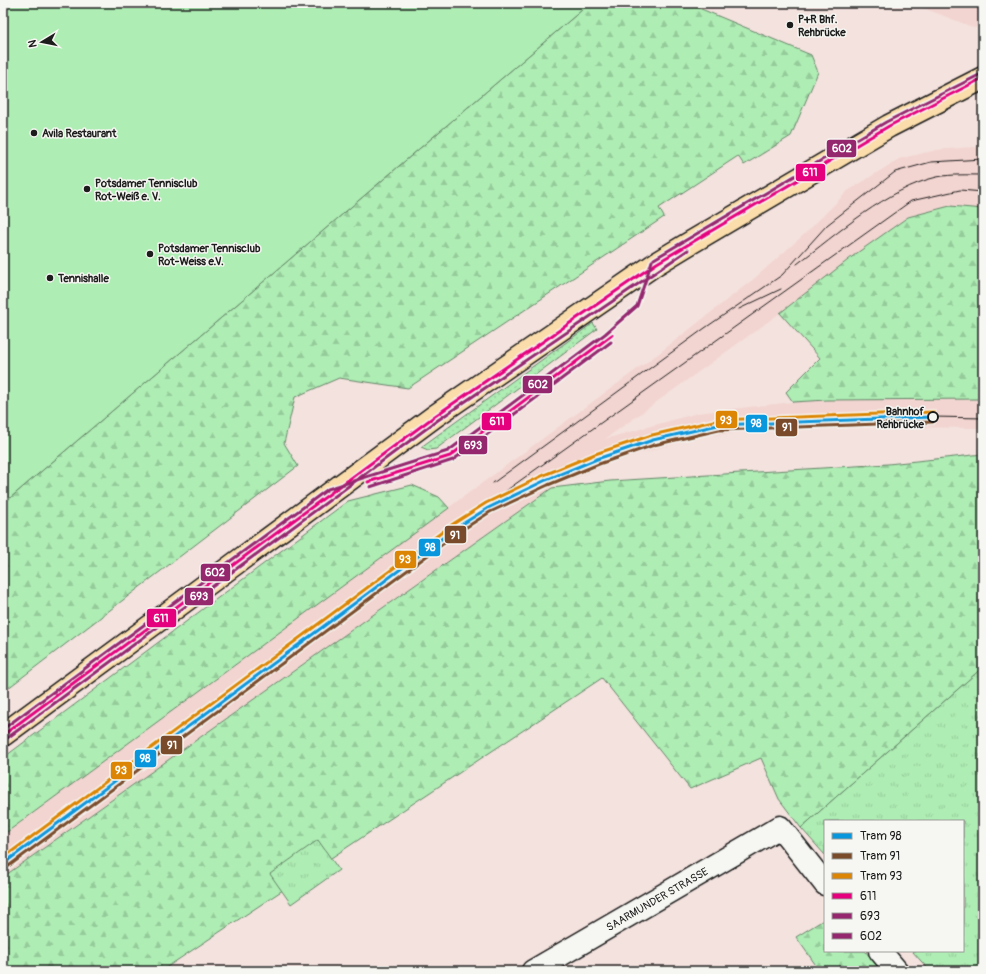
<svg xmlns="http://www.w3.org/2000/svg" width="986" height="974" font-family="Pangolin,sans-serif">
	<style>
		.built { fill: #f2d4d0 }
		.grass { fill: url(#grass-dots); stroke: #658468 }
		.forest { fill: url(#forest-firs); stroke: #658468 }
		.park { fill: url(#park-tufts); stroke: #658468 }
		.pitch { fill: #aeedb4; stroke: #658468 }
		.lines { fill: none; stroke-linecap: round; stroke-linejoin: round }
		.minor-casing { stroke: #1c1c1c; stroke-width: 25 }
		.major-casing { stroke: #1c1c1c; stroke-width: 25 }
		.minor { stroke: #f6f6f2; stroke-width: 22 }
		.major { stroke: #fbddab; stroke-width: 22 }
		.tram { stroke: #1c1c1c; stroke-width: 1 }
		.bus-1-casing { stroke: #f6f6f2; stroke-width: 6 }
		.bus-2-casing { stroke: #f6f6f2; stroke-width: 6 }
		.bus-3-casing { stroke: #f6f6f2; stroke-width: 6 }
		.bus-1 { stroke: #e5007d; stroke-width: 3 }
		.bus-2 { stroke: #95276e; stroke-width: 3 }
		.bus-3 { stroke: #95276e; stroke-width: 3 }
		.tram-1-casing { stroke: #f6f6f2; stroke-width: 6 }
		.tram-2-casing { stroke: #f6f6f2; stroke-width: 6 }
		.tram-3-casing { stroke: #f6f6f2; stroke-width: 6 }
		.tram-1 { stroke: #0896dd; stroke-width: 3 }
		.tram-2 { stroke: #7a4b2a; stroke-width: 3 }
		.tram-3 { stroke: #dc8504; stroke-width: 3 }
		.poi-dot { fill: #1c1c1c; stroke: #f6f6f2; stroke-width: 1.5 }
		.stop-dot { fill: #f6f6f2; stroke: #1c1c1c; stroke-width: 2 }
		.labels { text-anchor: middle; stroke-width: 3; stroke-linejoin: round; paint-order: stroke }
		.poi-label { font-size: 11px; font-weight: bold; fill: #1c1c1c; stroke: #f6f6f2; text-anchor: start }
		.stop-label { font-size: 11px; font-weight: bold; fill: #1c1c1c; stroke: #f6f6f2; text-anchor: end }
		.street-label { font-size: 11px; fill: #1c1c1c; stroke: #f6f6f2 }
		.line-badge { stroke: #f6f6f2; stroke-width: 1.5 }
		.badge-label { font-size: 11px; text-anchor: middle; font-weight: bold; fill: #fff }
	</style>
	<defs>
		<pattern id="grass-dots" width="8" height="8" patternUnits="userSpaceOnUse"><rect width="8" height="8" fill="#aeedb4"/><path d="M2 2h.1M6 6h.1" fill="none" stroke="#95cb9a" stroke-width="1.8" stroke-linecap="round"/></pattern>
		<pattern id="forest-firs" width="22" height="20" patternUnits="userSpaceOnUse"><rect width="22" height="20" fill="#aeedb4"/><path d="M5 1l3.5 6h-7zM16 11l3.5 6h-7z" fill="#95cb9a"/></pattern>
		<pattern id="park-tufts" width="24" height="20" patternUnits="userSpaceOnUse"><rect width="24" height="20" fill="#aeedb4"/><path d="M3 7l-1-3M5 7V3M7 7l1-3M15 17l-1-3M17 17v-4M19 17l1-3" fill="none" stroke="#95cb9a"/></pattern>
	</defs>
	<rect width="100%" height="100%" fill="#f4e2de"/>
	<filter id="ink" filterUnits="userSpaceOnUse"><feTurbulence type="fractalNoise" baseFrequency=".025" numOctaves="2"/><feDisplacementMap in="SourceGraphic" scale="8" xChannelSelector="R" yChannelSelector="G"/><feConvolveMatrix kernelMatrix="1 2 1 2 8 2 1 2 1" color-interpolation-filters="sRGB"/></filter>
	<g filter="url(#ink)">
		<path class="built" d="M 911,3 L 983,3 L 983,23 L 975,28 Z
			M 974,147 L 983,149 L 983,209 L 950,206 L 908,217 L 780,313 L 605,439 L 698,413 L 793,402 L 827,400 L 983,399 L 983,428 L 808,426 L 702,436 L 617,460 L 552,488 L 3,877 L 3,835 L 662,351 L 755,278 L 807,232 L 848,191 L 899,159 L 937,150 Z"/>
		<path class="grass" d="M 593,323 L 597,329 L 436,449 L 428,450 L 421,447 Z"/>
		<path class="forest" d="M 590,3 L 687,3 L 811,55 L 818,72 L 791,136 L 744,165 L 738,156 L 659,208 L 664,217 L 408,388 L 339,378 L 295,397 L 284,443 L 298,466 L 3,692 L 3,504 Z
			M 950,206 L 983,209 L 983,399 L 827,400 L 793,402 L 786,392 L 820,358 L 780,313 L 857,253 L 908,217 Z
			M 983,454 L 983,667 L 801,828 L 779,799 L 761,758 L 690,789 L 602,678 L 161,971 L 3,971 L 3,877 L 552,488 L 610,481 L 888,464 Z
			M 412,485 L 439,497 L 449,508 L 3,835 L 3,758 L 348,501 Z
			M 825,919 L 825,951 L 865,951 L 882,971 L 820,971 L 796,937 Z"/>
		<path class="park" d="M 983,667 L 983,971 L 930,971 L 912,951 L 963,951 L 963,821 L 825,821 L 825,855 L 801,828 Z
			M 318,840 L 339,870 L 291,904 L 270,874 Z"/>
		<path class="pitch" d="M 3,3 L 590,3 L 3,504 Z"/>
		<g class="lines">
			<g class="minor-casing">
				<path id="minor" d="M 880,951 L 897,971
					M 533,971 L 780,827 L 825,884"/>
			</g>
			<g class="major-casing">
				<path id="major" d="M 3,735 L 435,416 L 657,263 L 685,246 L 889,126 L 983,78"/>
			</g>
			<use href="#minor" class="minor"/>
			<use href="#major" class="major"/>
			<path class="tram" d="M 797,264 C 837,234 888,188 937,177 C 952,174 968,175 983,175
				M 739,309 L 781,289
				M 933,417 L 983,418
				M 493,483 L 705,328 L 782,275 L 827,225 L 895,172 L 931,162 L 983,159
				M 456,528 L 486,505 L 911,201 L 960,190 L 983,192"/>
			<g class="bus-1-casing">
				<path id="bus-1" d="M 368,482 L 450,456 L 612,335
					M 3,735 L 435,416 L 657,263 L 889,126 L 983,78"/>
			</g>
			<g class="bus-2-casing">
				<path id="bus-2" d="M 370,487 L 453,460 L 611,342
					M 6,739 L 438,420 L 688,250"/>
			</g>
			<g class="bus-3-casing">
				<path id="bus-3" d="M 654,259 L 886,122 L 981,74
					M 3,729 L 328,489 L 448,451 L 605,334 L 637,306 L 652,261"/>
			</g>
			<use href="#bus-1" class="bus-1"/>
			<use href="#bus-2" class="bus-2"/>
			<use href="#bus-3" class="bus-3"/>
			<g class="tram-1-casing">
				<path id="tram-1" d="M 3,864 L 456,528 L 488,508 L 546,480 L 597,459 L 653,440 L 718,425 L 933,417"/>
			</g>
			<g class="tram-2-casing">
				<path id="tram-2" d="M 6,868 L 459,532 L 490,512 L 548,485 L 599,464 L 654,445 L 719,430 L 933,422"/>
			</g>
			<g class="tram-3-casing">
				<path id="tram-3" d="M 3,858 L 453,524 L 486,503 L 544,475 L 595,454 L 652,435 L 718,420 L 933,412"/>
			</g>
			<use href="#tram-1" class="tram-1"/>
			<use href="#tram-2" class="tram-2"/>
			<use href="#tram-3" class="tram-3"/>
		</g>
	</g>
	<g class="poi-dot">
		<circle cx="790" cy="25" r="4"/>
		<circle cx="34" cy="133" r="4"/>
		<circle cx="87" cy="189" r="4"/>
		<circle cx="150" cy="254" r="4"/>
		<circle cx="50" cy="278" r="4"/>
	</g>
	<circle class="stop-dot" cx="933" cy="417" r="5"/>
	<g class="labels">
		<g class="poi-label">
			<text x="798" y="23">P+R Bhf.<tspan x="798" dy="13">Rehbrücke</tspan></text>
			<text x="42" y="137">Avila Restaurant</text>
			<text x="95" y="187">Potsdamer Tennisclub<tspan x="95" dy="13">Rot-Weiß e. V.</tspan></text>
			<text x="158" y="252">Potsdamer Tennisclub<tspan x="158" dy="13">Rot-Weiss e.V.</tspan></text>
			<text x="58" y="282">Tennishalle</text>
		</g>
		<g class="stop-label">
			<text x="924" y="415">Bahnhof<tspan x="924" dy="13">Rehbrücke</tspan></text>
		</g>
		<g class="street-label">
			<text transform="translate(657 899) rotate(-30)" y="4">SAARMUNDER STRASSE</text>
		</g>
	</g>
	<g class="line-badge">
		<rect x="826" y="139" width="31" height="19" rx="4" fill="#95276e"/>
		<rect x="795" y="163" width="31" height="19" rx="4" fill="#e5007d"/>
		<rect x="522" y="375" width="31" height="19" rx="4" fill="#95276e"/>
		<rect x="715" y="410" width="23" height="19" rx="4" fill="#dc8504"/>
		<rect x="481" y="412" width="31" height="19" rx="4" fill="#e5007d"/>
		<rect x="745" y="414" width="23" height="19" rx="4" fill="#0896dd"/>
		<rect x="775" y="418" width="23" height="19" rx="4" fill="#7a4b2a"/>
		<rect x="458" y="435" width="30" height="20" rx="4" fill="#95276e"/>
		<rect x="444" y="525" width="23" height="19" rx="4" fill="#7a4b2a"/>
		<rect x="418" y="538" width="23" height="19" rx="4" fill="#0896dd"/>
		<rect x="394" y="550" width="23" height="19" rx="4" fill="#dc8504"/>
		<rect x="200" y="563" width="31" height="19" rx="4" fill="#95276e"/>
		<rect x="184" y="587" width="30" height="19" rx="4" fill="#95276e"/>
		<rect x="146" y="608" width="31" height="20" rx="4" fill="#e5007d"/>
		<rect x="160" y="735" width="23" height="20" rx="4" fill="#7a4b2a"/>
		<rect x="134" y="749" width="23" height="19" rx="4" fill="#0896dd"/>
		<rect x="110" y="761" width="23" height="19" rx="4" fill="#dc8504"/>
	</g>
	<g class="badge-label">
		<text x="842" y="152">602</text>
		<text x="810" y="176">611</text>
		<text x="538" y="388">602</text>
		<text x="726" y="424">93</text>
		<text x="497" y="425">611</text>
		<text x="756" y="427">98</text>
		<text x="787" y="431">91</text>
		<text x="473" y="449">693</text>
		<text x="455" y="539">91</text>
		<text x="430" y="551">98</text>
		<text x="405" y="563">93</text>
		<text x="215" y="576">602</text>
		<text x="199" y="600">693</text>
		<text x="161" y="622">611</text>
		<text x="172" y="749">91</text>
		<text x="145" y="762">98</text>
		<text x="121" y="774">93</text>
	</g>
	<rect width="986" height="974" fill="none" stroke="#f6f6f2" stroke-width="16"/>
	<rect x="8" y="8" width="970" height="958" fill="none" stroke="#1c1c1c" stroke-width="1.5" filter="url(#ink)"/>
	<rect x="824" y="820" width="140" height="132" fill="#f6f6f2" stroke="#9f9f9c"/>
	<rect x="832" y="833" width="20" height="6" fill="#0896dd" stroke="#9f9f9c"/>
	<text x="860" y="840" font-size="12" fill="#1c1c1c">Tram 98</text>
	<rect x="832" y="853" width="20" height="6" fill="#7a4b2a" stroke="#9f9f9c"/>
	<text x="860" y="860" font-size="12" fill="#1c1c1c">Tram 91</text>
	<rect x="832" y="873" width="20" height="6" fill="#dc8504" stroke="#9f9f9c"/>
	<text x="860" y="880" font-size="12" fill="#1c1c1c">Tram 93</text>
	<rect x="832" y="893" width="20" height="6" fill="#e5007d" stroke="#9f9f9c"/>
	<text x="860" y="900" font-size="12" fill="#1c1c1c">611</text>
	<rect x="832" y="913" width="20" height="6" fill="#95276e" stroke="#9f9f9c"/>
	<text x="860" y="920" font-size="12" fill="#1c1c1c">693</text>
	<rect x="832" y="933" width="20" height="6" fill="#95276e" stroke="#9f9f9c"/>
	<text x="860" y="940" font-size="12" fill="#1c1c1c">602</text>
	<g transform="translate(42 42) rotate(260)" stroke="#f6f6f2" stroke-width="3" paint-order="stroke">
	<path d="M0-3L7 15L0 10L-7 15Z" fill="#1c1c1c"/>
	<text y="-6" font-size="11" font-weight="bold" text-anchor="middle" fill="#1c1c1c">N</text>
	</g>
</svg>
